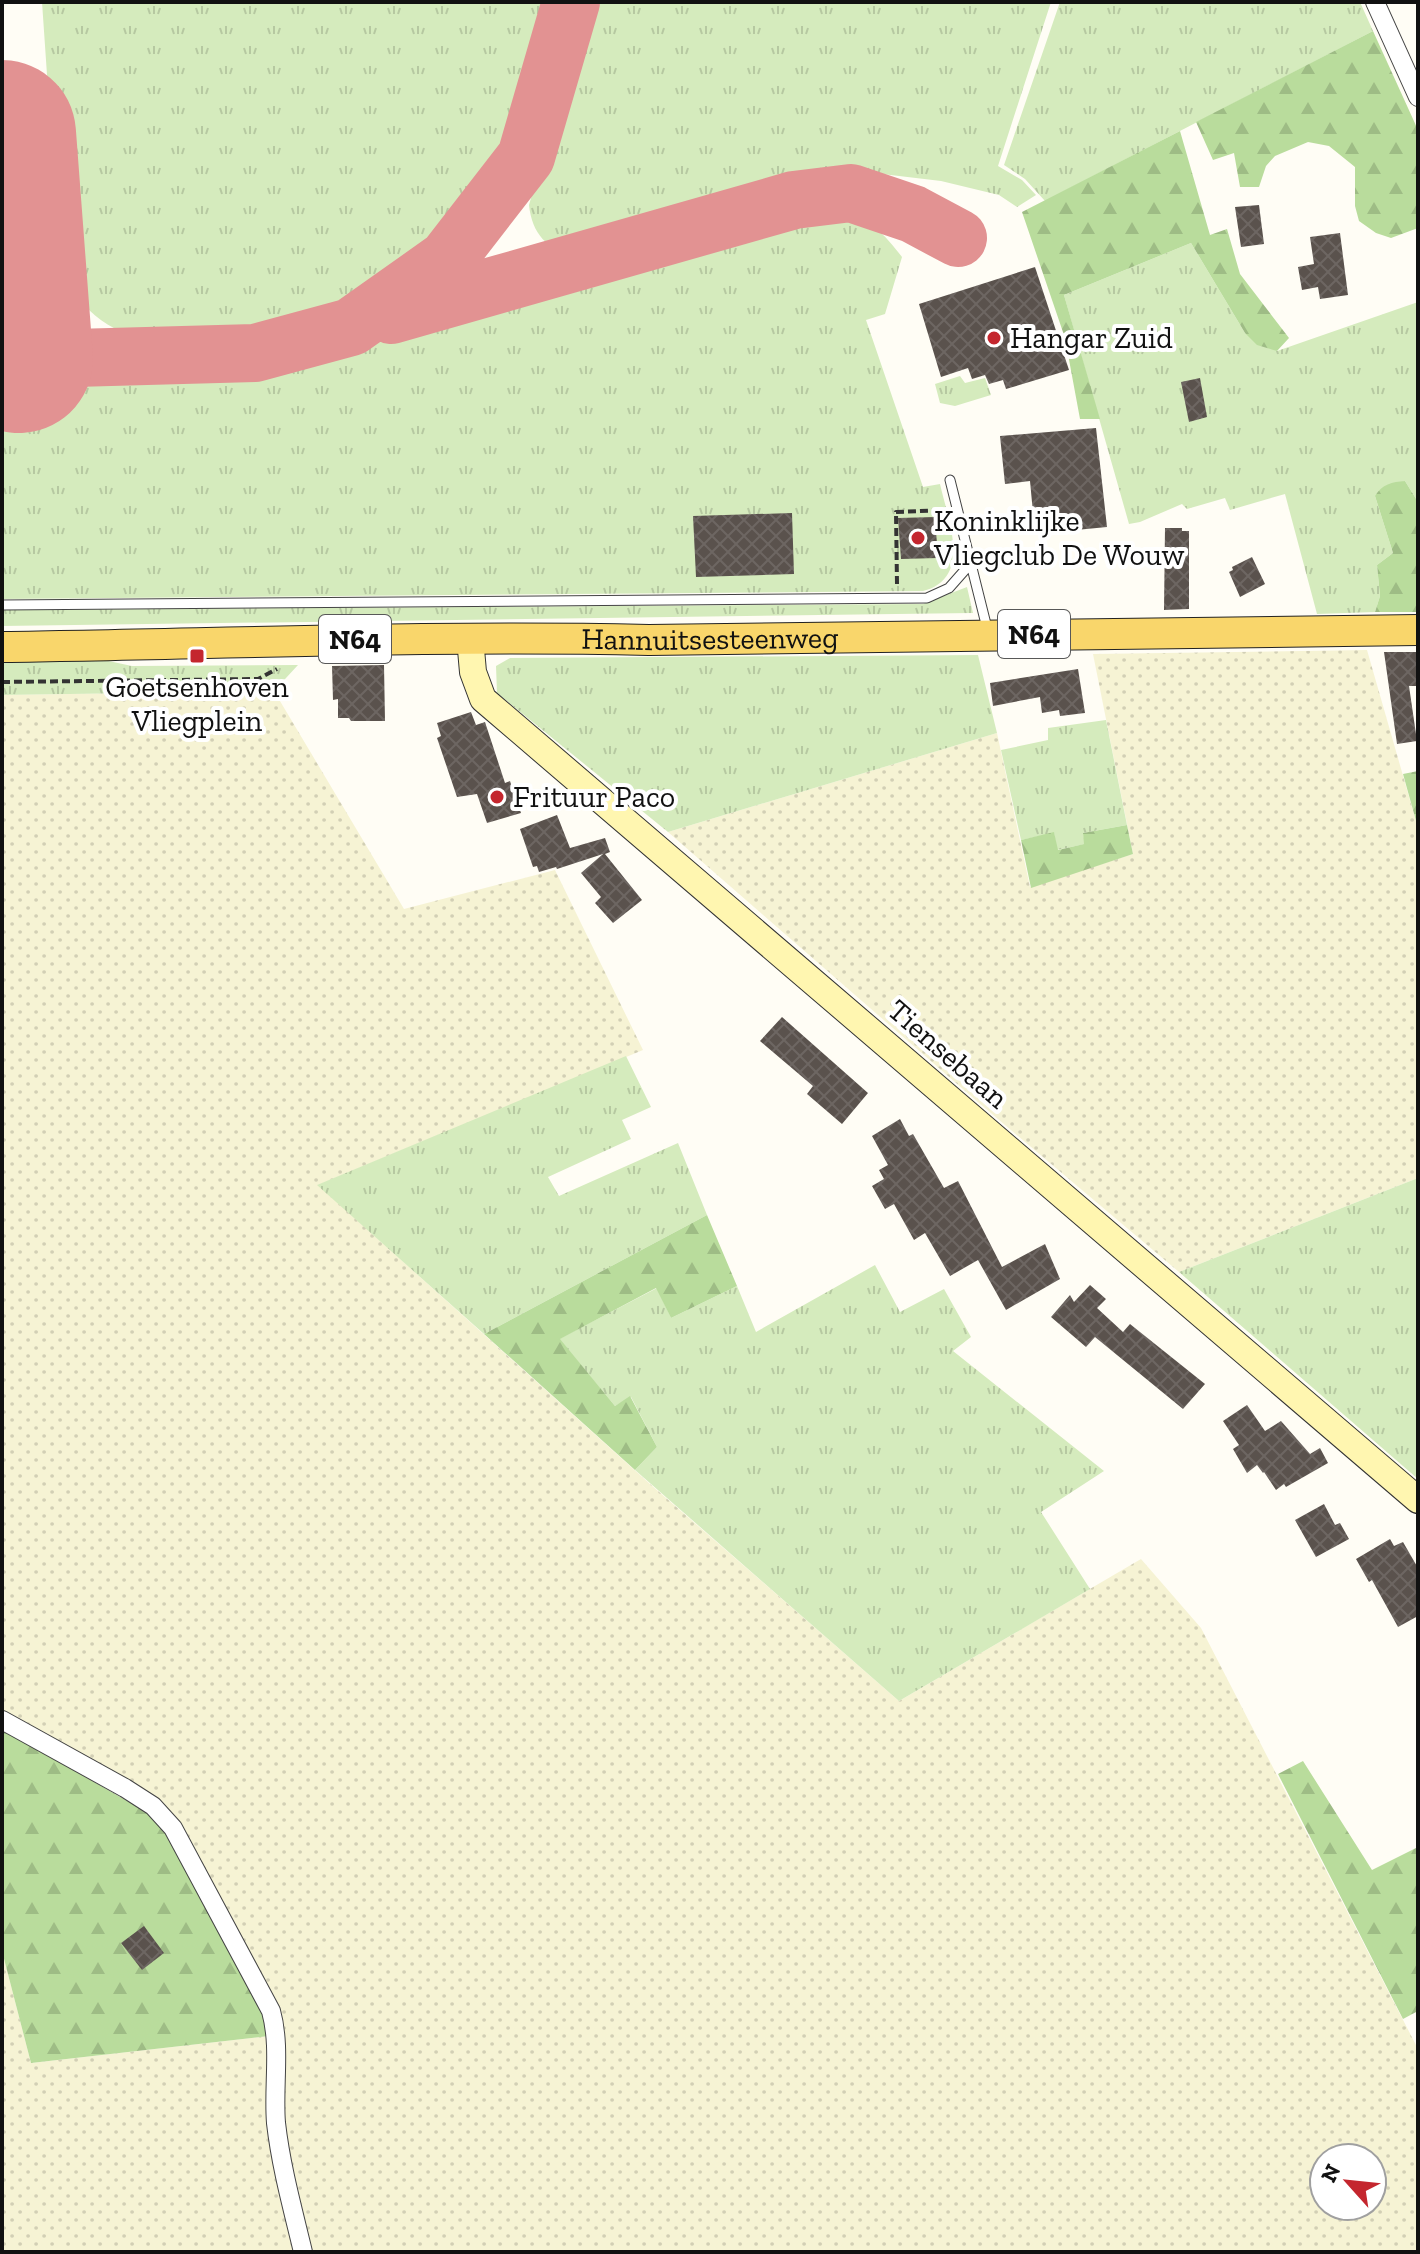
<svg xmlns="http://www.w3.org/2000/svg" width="1420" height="2254" font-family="'Zilla Slab',serif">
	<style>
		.farmland { fill: url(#farmland-dots); fill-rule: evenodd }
		.grass { fill: url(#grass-tufts) }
		.forest { fill: url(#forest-firs) }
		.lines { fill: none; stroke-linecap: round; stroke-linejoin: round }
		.taxiway { stroke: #e29292; stroke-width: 58 }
		.runway { stroke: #e29292; stroke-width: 148 }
		.building { fill: url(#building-cross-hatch) }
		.lane-casing { stroke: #444; stroke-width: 11 }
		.street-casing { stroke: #444; stroke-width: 20 }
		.secondary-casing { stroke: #333; stroke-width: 28 }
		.primary-casing { stroke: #222; stroke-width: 32 }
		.path { stroke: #333; stroke-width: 4; stroke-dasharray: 8 4; stroke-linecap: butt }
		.lane { stroke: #fff; stroke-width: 9 }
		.street { stroke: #fff; stroke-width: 18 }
		.secondary { stroke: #fff6b0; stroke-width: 26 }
		.primary { stroke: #f9d66b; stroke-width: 30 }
		.poi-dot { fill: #c4262e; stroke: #fff; stroke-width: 3 }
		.labels { text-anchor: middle; stroke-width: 8; stroke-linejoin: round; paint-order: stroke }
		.shield { fill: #fff; stroke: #585858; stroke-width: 2 }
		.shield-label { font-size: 28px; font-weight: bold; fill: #111 }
		.poi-label { font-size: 30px; fill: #111; stroke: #fff; text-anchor: start }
		.street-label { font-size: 30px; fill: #111; stroke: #fff }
	</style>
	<defs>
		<pattern id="farmland-dots" width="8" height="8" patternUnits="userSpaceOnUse" patternTransform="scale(2)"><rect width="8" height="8" fill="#f6f3d4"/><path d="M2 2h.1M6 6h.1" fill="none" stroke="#d2cfb5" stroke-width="1.8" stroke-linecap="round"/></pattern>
		<pattern id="grass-tufts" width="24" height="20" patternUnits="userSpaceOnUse" patternTransform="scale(2)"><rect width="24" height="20" fill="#d5ebbd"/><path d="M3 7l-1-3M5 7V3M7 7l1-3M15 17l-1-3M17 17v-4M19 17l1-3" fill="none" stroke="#b6c8a1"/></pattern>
		<pattern id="forest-firs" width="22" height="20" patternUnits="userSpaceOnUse" patternTransform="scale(2)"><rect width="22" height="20" fill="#b9dc9c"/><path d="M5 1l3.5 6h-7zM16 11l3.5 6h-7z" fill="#9ebc85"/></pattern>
		<pattern id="building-cross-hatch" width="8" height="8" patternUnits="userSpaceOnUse" patternTransform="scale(2)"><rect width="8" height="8" fill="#5a524d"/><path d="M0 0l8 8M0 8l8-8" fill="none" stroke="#6d6662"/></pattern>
	</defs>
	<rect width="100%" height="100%" fill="#fffdf5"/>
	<path class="farmland" d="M 1367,650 L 1418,828 L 1418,1178 L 1179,1272 L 979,1103 L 668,832 L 997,733 L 1030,887 L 1133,854 L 1093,654 Z
		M 274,691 L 404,909 L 555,870 L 643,1050 L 318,1185 L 650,1484 L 899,1701 L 1141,1559 L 1201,1628 L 1418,2049 L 1418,2252 L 312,2252 L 283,2123 L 281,2026 L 185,1830 L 164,1806 L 2,1711 L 2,695 ZM 1324,2158 L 1372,2158 L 1372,2206 L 1324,2206 Z
		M 2,1951 L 31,2063 L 269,2036 L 297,2252 L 2,2252 Z"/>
	<path class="grass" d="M 42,2 L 559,2 C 544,55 534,124 500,167 C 456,224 399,277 335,310 C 298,329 257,333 217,336 C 195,337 172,341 150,339 C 111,336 72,304 62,265 C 60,255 60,245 58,235 Z
		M 587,2 L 1051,2 L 998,166 L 1022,180 L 1036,195 L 1017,207 L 999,195 L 941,181 L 874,173 L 821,180 L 581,252 C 550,255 532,235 529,205 Z
		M 1060,2 L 1360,2 L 1373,31 L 1045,201 L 1025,179 L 1004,165 Z
		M 826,213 C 866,218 878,225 902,257 L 885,314 L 866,320 L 923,487 L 940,484 C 948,520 973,578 923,591 L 2,599 L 2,379 L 262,360 L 405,330 L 792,215 Z
		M 1191,243 L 1245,333 L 1277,351 L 1418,302 L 1418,502 L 1405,481 L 1375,496 L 1393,553 L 1377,565 L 1380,596 L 1375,612 L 1317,614 L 1285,494 L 1230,510 L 1225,498 L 1187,509 L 1182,504 L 1140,522 L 1129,524 L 1064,295 Z
		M 960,376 L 965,383 L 985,378 L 991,395 L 955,406 L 940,403 L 935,384 Z
		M 967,587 L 973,613 L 2,626 L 2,610 L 923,604 Z
		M 978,655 L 997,733 L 668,832 L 497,693 L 496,666 L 510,658 Z
		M 99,659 L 132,666 L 298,665 L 274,691 L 2,695 L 2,661 Z
		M 1106,720 L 1127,825 L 1083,833 L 1085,844 L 1057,850 L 1054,833 L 1021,840 L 1001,750 L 1048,740 L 1048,728 Z
		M 626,1056 L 651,1107 L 622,1120 L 631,1139 L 548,1177 L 559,1196 L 678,1143 L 707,1215 L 484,1334 L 317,1185 Z
		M 1418,1178 L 1418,1479 L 1179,1272 Z
		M 875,1265 L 900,1312 L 944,1289 L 971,1337 L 953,1351 L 1104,1471 L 1041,1512 L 1090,1589 L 899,1701 L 635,1470 L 657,1447 L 631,1397 L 615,1406 L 559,1339 L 657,1288 L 671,1318 L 737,1286 L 756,1332 Z"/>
	<path class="forest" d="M 1373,31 L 1418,130 L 1418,228 L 1391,238 L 1376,233 L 1359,221 L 1355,206 L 1355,167 L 1329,146 L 1308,142 L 1275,156 L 1266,166 L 1259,187 L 1240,187 L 1234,153 L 1213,160 L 1196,122 Z
		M 1180,131 L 1210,235 L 1227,229 L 1240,274 L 1289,338 L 1277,351 L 1257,345 L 1245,333 L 1191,243 L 1064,295 L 1100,419 L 1080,419 L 1065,338 L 1022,212 Z
		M 1405,481 L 1418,502 L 1418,612 L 1375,612 L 1380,596 L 1377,565 L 1393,553 L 1375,496 C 1382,484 1392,482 1405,481 Z
		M 1418,771 L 1418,828 L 1403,774 Z
		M 1127,825 L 1133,854 L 1031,888 L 1021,840 L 1054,832 L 1058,850 L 1084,844 L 1083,833 Z
		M 707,1215 L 737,1286 L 671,1318 L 656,1288 L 560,1339 L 615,1406 L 630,1396 L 657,1447 L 635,1470 L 484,1334 Z
		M 2,1729 L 155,1817 L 167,1831 L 267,2020 L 269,2036 L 31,2063 L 2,1951 Z
		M 1303,1761 L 1372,1870 L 1418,1847 L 1418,2011 L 1403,2019 L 1278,1774 Z"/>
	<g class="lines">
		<path class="taxiway" d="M 391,315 L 794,200 L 851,193 L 913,214 L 958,238
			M 2,360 L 255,353 L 351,327 L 447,259 L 526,157 L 571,2"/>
		<path class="runway" d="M 2,134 L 19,359"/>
	</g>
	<path class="building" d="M 1259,205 L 1264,244 L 1241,247 L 1235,207 Z
		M 1340,233 L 1348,295 L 1320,299 L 1318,287 L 1302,290 L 1298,267 L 1314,264 L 1310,237 Z
		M 1035,267 L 1069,370 L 1006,389 L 1003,380 L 989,384 L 985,375 L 972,379 L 968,368 L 941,377 L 919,304 Z
		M 1200,378 L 1207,417 L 1189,422 L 1181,382 Z
		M 1096,428 L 1107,527 L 1035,534 L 1030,481 L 1005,484 L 1000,436 Z
		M 792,513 L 794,574 L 696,577 L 693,516 Z
		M 935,517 L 938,558 L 901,559 L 898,518 Z
		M 1165,528 L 1182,528 L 1182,531 L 1189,531 L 1189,609 L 1164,610 Z
		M 1252,557 L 1265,584 L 1240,597 L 1229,572 L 1233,570 L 1232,567 Z
		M 1384,652 L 1418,652 L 1418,686 L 1409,686 L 1417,741 L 1397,744 Z
		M 384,665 L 385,721 L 351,721 L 349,718 L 338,718 L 338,699 L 333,700 L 332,666 Z
		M 1078,669 L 1085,713 L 1060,716 L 1059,710 L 1042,713 L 1040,697 L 993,706 L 990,683 Z
		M 471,712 L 476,725 L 485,722 L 505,783 L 510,781 L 521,813 L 487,823 L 477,794 L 457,797 L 437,738 L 441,736 L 437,723 Z
		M 557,815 L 570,848 L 605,838 L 610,852 L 605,854 L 642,900 L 613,923 L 595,903 L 601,897 L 581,873 L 603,854 L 557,869 L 556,867 L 539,872 L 537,866 L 533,867 L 520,829 Z
		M 782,1017 L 868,1093 L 842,1124 L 807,1094 L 813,1086 L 760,1041 Z
		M 900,1119 L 909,1136 L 913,1134 L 944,1188 L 958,1181 L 1002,1267 L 1045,1244 L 1060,1279 L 1006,1310 L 978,1260 L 950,1276 L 925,1233 L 914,1240 L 894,1204 L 885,1209 L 872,1186 L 884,1179 L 879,1170 L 888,1165 L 872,1136 Z
		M 1090,1285 L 1106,1299 L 1097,1308 L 1123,1332 L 1130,1324 L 1205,1384 L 1183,1409 L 1095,1337 L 1086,1347 L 1051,1317 L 1070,1295 L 1074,1302 Z
		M 1247,1405 L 1265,1431 L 1281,1421 L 1310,1454 L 1320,1448 L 1328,1463 L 1286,1487 L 1284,1484 L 1276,1490 L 1264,1472 L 1263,1473 L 1257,1465 L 1247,1473 L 1233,1449 L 1239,1445 L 1223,1421 Z
		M 1324,1504 L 1335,1525 L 1340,1523 L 1349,1539 L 1316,1557 L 1295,1520 Z
		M 1390,1539 L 1394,1546 L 1403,1542 L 1418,1568 L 1418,1616 L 1398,1627 L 1372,1580 L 1369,1582 L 1356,1559 Z
		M 144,1926 L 164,1953 L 142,1970 L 121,1943 Z"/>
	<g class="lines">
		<g class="lane-casing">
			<path id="lane" d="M 950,480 L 988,632
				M 2,605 L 927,598 L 949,588 L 972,562"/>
		</g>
		<g class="street-casing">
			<path id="street" d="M 1375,2 L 1418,97
				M 2,1720 L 125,1788 L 153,1806 L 173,1828 L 271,2011 C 281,2047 273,2086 276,2123 C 281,2167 293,2210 303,2252"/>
		</g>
		<g class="secondary-casing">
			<path id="secondary" d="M 470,638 L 473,672 L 483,699 L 1418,1500"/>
		</g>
		<g class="primary-casing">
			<g id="primary">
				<path id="s1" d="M 2,647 C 218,644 433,635 649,640 L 1418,630"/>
			</g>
		</g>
		<path class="path" d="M 897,584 L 896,512 L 943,510
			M 2,682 L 258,679 L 277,669"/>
		<use href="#lane" class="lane"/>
		<use href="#street" class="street"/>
		<use href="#secondary" class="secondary"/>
		<use href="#primary" class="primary"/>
	</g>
	<g class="poi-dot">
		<circle cx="994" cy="338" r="8"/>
		<circle cx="918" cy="538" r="8"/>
		<rect x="189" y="648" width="16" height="16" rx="4"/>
		<circle cx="497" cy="797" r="8"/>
	</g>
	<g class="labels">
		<g class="shield">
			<rect x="998" y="610" width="72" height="48" rx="6"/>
			<rect x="319" y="615" width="72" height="48" rx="6"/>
		</g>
		<g class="shield-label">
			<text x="1034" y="644">N64</text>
			<text x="355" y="649">N64</text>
		</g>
		<g class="poi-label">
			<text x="1010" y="348">Hangar Zuid</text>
			<text x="934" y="531">Koninklijke<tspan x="934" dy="34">Vliegclub De Wouw</tspan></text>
			<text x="197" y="697" text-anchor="middle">Goetsenhoven<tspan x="197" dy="34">Vliegplein</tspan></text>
			<text x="513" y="807">Frituur Paco</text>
		</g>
		<g class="street-label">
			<text dy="10" stroke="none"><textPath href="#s1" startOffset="708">Hannuitsesteenweg</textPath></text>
			<text transform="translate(948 1054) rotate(41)" y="10">Tiensebaan</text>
		</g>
	</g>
	<rect width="1420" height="2254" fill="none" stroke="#111111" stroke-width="8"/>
	<g transform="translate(1348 2182) rotate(297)"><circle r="38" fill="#ffffff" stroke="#a0a0a0" stroke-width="2"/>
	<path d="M0-6L14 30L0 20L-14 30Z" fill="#c4262e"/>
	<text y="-12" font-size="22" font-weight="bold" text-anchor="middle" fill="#111111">N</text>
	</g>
</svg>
